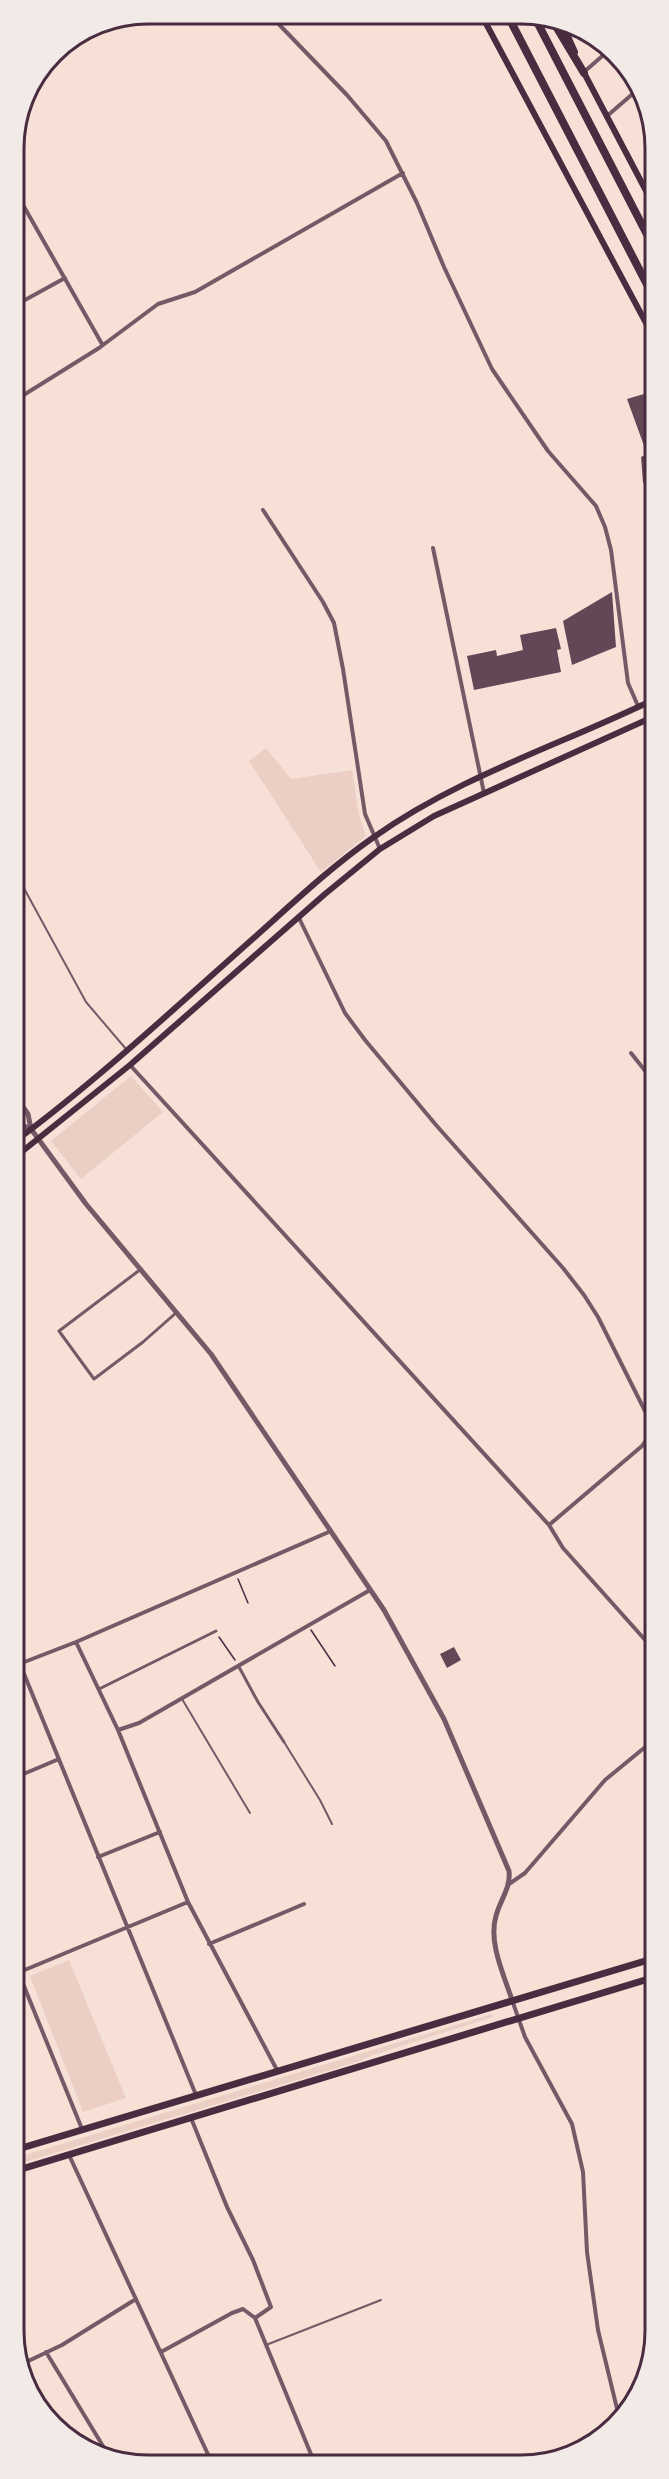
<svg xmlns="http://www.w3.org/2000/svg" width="669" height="2479" font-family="Helvetica,sans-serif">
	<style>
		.green { fill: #ebcfc5 }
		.building { fill: #644757 }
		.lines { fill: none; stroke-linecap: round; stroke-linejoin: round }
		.path { stroke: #4a2c40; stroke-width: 1.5 }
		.service { stroke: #755966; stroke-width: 2 }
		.pedestrian { stroke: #755966; stroke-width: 3 }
		.minor { stroke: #755966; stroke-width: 4 }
		.tertiary { stroke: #755966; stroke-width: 5 }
		.secondary { stroke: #4a2c40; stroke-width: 6 }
		.trunk { stroke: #4a2c40; stroke-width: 7 }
		.motorway { stroke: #4a2c40; stroke-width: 8 }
		.rim { fill: none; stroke: #4a2c40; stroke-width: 3 }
	</style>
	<rect width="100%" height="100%" fill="#f7e1d7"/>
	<path class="green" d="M 266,748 L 291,779 L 352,770 L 359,815 L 366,836 L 321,872 L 249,761 Z
		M 131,1076 L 163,1112 L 81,1179 L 51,1141 Z
		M 69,1960 L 126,2098 L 83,2112 L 30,1976 Z
		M 492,2014 L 493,2017 L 373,2055 L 360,2061 L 15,2165 L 15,2158 Z"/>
	<path class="building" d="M 654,391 L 654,480 L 643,483 L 641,457 L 647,454 L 627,399 Z
		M 612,592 L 616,647 L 572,665 L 563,621 Z
		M 556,628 L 561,649 L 557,650 L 561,672 L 474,690 L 467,656 L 496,650 L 497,656 L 523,650 L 520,635 Z
		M 454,1647 L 461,1660 L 447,1668 L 440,1654 Z"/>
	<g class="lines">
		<path class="path" d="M 238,1579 L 248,1603
			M 311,1630 L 335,1666
			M 219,1637 L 235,1660"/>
		<path class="service" d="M 14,870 L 86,1002 L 126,1049
			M 182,1699 L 250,1813
			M 284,1742 L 320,1800 L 332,1824
			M 266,2345 L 381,2300"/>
		<path class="pedestrian" d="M 141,1269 L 59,1331 L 94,1379 L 143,1342 L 177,1312
			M 239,1667 L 258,1702 L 284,1742
			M 99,1689 L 216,1631"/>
		<path class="minor" d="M 269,14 L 347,95 L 386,141 L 417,203 L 444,267 L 492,369 L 548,451 L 596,506 L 605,527 L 611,550 L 628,683 L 638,706
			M 584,72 L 608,51
			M 607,116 L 636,91
			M 650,142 L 654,139
			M 14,189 L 102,344
			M 14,306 L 65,278
			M 14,401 L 99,348 L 158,304 L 195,292 L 403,173
			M 263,510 L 323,602 L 334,623 L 343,669 L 365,814 L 380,849
			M 433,548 L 484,793
			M 649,719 L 655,733
			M 299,918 L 345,1013 L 365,1040 L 436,1125 L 563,1268 L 584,1295 L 598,1317 L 652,1425 L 650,1435 L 642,1446 L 549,1525
			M 631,1053 L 650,1077 L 655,1087
			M 130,1065 L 549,1525 L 563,1548 L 655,1651
			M 76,1642 L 118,1730 L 188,1902 L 277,2070
			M 20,1664 L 196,2095
			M 14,1666 L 76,1642 L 331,1531
			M 118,1730 L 139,1723 L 370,1590
			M 14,1778 L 59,1759
			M 98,1857 L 160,1832
			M 509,1884 L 525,1873 L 605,1780 L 655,1739
			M 209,1944 L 304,1904
			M 15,1964 L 82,2129
			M 15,1974 L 188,1902
			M 512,2000 L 525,2037 L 572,2124 L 583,2172 L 587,2252 L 598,2330 L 620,2421
			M 191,2118 L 227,2207 L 253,2260 L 271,2307 L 255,2318 L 315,2464
			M 69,2155 L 212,2463
			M 46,2352 L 109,2456
			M 161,2352 L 232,2313 L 243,2309 L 255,2318
			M 22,2364 L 62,2345 L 136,2299"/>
		<path class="tertiary" d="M 14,1094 L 28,1114 L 31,1129 L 86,1204 L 211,1354 L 384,1610 L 444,1719 L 509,1871 C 511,1888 500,1900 496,1916 C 488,1942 504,1975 512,2000
			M 14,1119 L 17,1123 L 31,1129"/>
		<path class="secondary" d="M 482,16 L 654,338
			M 563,25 L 575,52
			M 582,69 L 654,206
			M 14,1142 C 99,1079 177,1006 256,936 C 294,902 332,866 374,837 C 460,776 561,745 655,699
			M 14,1158 L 130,1065 L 325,894 L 380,849 L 434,816 L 655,716"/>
		<path class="trunk" d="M 15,2150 L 655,1958
			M 15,2171 L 655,1977"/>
		<path class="motorway" d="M 508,16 L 654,298
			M 534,16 L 654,248
			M 551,18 L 584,73"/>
	</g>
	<path d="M0 0H669V2479H0ZM148 24H521A124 124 0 0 1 645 148V2331A124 124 0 0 1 521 2455H148A124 124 0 0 1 24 2331V148A124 124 0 0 1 148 24Z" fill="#f1eae7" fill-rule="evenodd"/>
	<path class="rim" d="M148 24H521A124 124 0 0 1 645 148V2331A124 124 0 0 1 521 2455H148A124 124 0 0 1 24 2331V148A124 124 0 0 1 148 24Z"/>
</svg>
